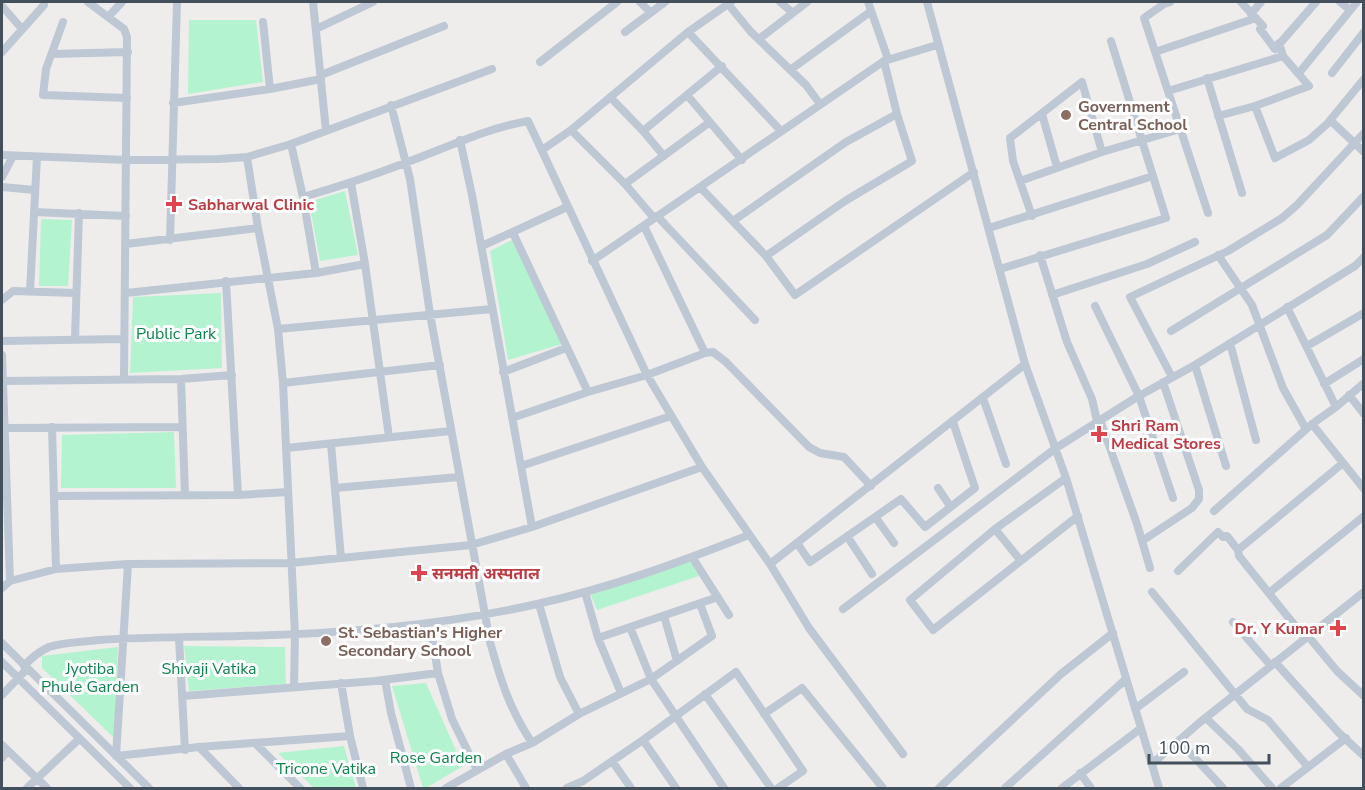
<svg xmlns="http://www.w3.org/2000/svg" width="1365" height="790" font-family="'Nunito Sans','Noto Sans Devanagari',sans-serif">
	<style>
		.green { fill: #b4f3cf }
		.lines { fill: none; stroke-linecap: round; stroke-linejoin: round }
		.minor { stroke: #bdc8d4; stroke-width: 8 }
		.education-dot { fill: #8d6e63; stroke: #fff; stroke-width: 2 }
		.health-dot { fill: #e0444e; stroke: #fff; stroke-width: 2 }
		.labels { text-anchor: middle; stroke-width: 6; stroke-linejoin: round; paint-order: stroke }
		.education-label { font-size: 16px; font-weight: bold; fill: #785e54; stroke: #fff; text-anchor: start }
		.health-label { font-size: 16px; font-weight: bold; fill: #be3a42; stroke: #fff; text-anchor: start }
		.park-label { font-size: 16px; fill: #0c844d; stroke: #fff }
	</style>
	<rect width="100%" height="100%" fill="#efecec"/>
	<path class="green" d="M 189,20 L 256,20 L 263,82 L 188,94 Z
		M 345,191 L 358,255 L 320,261 L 309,202 Z
		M 41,219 L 72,220 L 68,286 L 39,286 Z
		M 514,239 L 562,344 L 508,360 L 490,251 Z
		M 221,293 L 222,368 L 130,373 L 133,297 Z
		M 174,432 L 176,488 L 61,488 L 62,435 Z
		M 690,561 L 699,576 L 597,610 L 589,591 Z
		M 184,646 L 285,647 L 286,684 L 189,691 Z
		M 118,647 L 114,738 L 42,668 L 42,656 Z
		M 426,683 L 463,766 L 426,788 L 423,788 L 392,686 Z
		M 344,746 L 356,788 L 314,788 L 278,753 Z"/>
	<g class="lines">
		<path class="minor" d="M 88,2 L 124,29 L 127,37 L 124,378
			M 313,2 L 326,131
			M 640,2 L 650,12
			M 780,2 L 793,13
			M 868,2 L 888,59
			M 927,2 L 1025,364 L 1066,478 L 1159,788
			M 1170,2 L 1164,4 L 1144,18 L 1208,213
			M 1241,2 L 1263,26 L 1260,29 L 1275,49 L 1316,2
			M 1340,2 L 1350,10
			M 728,4 L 751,32 L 806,85 L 820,104
			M 2,6 L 22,29
			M 1251,14 L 1261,2
			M 109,16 L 122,2
			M 63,22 L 46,69 L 43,95 L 127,98
			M 263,22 L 270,89
			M 316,29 L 373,2
			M 625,32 L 665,2
			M 688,32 L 781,131
			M 759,39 L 807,2
			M 2,52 L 44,5
			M 1155,52 L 1256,18
			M 52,54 L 128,52
			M 540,62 L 617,2
			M 790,70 L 870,12
			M 1299,73 L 1357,2
			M 1332,73 L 1364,32
			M 321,75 L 444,26
			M 1207,78 L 1242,193
			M 1168,91 L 1283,56
			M 687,95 L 742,160
			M 610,97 L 643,131 L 664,156
			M 173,103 L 270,89 L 321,79
			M 391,105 L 410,179 L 430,314 L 490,642 C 501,681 509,708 532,743
			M 1255,106 L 1275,158 L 1309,140 L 1327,124 L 1364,79
			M 1042,114 L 1057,167
			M 1218,116 L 1255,106 L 1309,86 L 1283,56 L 1279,43
			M 1330,120 L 1364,152
			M 571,130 L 625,184 L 654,218
			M 643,131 L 722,66
			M 460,140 L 472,195 L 532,527
			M 291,144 L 303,197 L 316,273
			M 542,150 L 571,130 L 688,32 L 731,2
			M 2,155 L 127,160 L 219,159 L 247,157 L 291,144 L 492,69
			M 247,157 L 258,228 L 278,329 L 283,383 L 295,635 L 294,687
			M 2,177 L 13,156
			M 1020,181 L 1102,152 L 1180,129
			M 351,183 L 365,264 L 389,437
			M 625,184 L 710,122
			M 2,187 L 35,190
			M 700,187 L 766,256 L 795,295 L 974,172
			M 303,197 C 338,187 371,176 405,163 C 446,148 484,129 528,121 L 647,375 L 702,467 L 770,564 L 809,628 L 903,754
			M 34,212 L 126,216
			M 657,216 L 755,320
			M 1032,216 L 1013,161 L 1010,138 L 1082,82 L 1102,152
			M 733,221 L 846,142 L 897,114
			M 644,226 L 705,353
			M 989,228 L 1153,176
			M 513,233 L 588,392
			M 170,240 L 177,2
			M 126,244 L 258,228
			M 482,246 L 567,207
			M 1040,255 L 1067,342 L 1092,399 L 1097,421
			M 1218,255 L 1252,305 L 1283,388 L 1306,429
			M 766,256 L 845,201 L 912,161 L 897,114 L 884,61
			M 592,261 L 884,61 L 937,45
			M 1000,269 L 1166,218 L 1111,41
			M 226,281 L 238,495
			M 30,291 L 37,157
			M 126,293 L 316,273 L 365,264
			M 1052,295 L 1147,264 L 1195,242
			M 2,300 L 13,291 L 76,293
			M 1095,306 L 1139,396 L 1173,498
			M 1287,307 L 1336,407
			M 278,329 L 492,309
			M 1171,331 L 1327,235 L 1364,196
			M 75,339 L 79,213
			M 2,341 L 123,339
			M 1230,343 L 1256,440
			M 1307,346 L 1364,313
			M 2,355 L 10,581
			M 1195,365 L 1226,466
			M 503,372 L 566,348
			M 1172,377 L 1130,297 L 1228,251 L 1282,218 L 1297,205 L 1364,133
			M 181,379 L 185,495
			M 3,381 L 181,379 L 232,375
			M 283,383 L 440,365
			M 1324,384 L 1364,359
			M 1349,395 L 1364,414
			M 983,398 L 1006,464
			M 512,418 L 588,392 L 647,375 L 705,353 L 713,352 L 726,362 L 809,447 L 820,453 L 844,457 L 871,486
			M 1100,420 L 1137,524 L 1150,568
			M 1312,424 L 1364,489
			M 52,427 L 56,569
			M 4,428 L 182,427
			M 331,444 L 341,558
			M 286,448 L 451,431
			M 521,466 L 671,416
			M 1066,478 L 995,529 L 910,600 L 933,630 L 1078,516
			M 335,488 L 459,477
			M 938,488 L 950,506
			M 54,496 L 238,495 L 288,492
			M 1214,511 L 1312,424 L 1336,407 L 1364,383
			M 876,518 L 894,543
			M 995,529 L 1021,561
			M 847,536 L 872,574
			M 1142,541 L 1192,508 L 1199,499 L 1199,490 L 1163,382
			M 797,543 L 810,562 L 901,499 L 925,527 L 975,488 L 953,422
			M 1238,550 L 1343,463
			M 692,557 L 729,615
			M 128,564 L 116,756 L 199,747 L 350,736
			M 770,564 L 1025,364
			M 1178,571 L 1218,532 L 1223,537 L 1227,536 L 1238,550 L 1239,556 L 1305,638
			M 2,588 L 10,581 L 56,569 L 128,564 L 291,563 L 471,545 L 532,527 L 702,467
			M 585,592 L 598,638 L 621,693
			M 1152,592 L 1247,709 L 1268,720 L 1308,767
			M 1269,593 L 1364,516
			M 539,604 L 560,677 L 579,714
			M 843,609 L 1056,448 L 1137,397 L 1195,365 L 1355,266 L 1364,257
			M 664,616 L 677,661
			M 1233,622 L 1271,666
			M 430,623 L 438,673 L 452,719 L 477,770
			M 630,627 L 651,679 L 724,788
			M 1308,636 L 1337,671 L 1364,696
			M 179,638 L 185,750
			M 598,638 L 718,597
			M 2,643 L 149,788
			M 2,662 L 130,788
			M 1275,662 L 1339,733 L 1364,756
			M 24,666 C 32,657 38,652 49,647 C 64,642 83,642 99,640 C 146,637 193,637 240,636 C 339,634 440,626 537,604 C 610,588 680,562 749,535
			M 385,680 L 391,713 L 411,788
			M 341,683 L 350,736 L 363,788
			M 705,694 L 771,788
			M 2,695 L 27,669
			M 183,696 L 375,681 L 438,673
			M 1135,709 L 1184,672
			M 764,714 L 802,688 L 883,788
			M 1206,718 L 1238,749 L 1272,788
			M 643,740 L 676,788
			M 1179,741 L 1223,788
			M 255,743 L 300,788
			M 2,745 L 47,788
			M 199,747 L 239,788
			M 506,754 L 526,788
			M 2,758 L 8,751
			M 612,761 L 631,788
			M 1152,764 L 1199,723 L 1364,592
			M 1080,773 L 1091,788
			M 27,788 L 79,739
			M 446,788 L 506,754 L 532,743 L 579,714 L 651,679 L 712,636 L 700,604
			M 567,788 L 583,781 L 643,740 L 736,672 L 803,771 L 778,788
			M 939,788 L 1061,674 L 1113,633
			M 1005,788 L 1126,679
			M 1062,788 L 1140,729
			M 1281,788 L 1346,738"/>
	</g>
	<g class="education-dot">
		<circle cx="1066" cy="115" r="6"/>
		<circle cx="326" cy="641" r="6"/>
	</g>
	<g class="health-dot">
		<path d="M171 195h6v6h6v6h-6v6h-6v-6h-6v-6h6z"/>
		<path d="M1096 425h6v6h6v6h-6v6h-6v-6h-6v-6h6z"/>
		<path d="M416 564h6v6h6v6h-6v6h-6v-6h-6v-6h6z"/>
		<path d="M1335 619h6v6h6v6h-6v6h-6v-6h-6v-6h6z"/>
	</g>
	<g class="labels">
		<g class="education-label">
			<text x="1078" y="112">Government<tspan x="1078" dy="18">Central School</tspan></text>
			<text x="338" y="638">St. Sebastian's Higher<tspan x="338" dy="18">Secondary School</tspan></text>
		</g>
		<g class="health-label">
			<text x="188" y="210">Sabharwal Clinic</text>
			<text x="1111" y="431">Shri Ram<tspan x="1111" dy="18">Medical Stores</tspan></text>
			<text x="432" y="579">सनमती अस्पताल</text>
			<text x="1324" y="634" text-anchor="end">Dr. Y Kumar</text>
		</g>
		<g class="park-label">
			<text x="176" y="339">Public Park</text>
			<text x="90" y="674">Jyotiba<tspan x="90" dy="18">Phule Garden</tspan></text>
			<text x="209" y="674">Shivaji Vatika</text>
			<text x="436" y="763">Rose Garden</text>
			<text x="326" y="774">Tricone Vatika</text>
		</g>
	</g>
	<rect width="1365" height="790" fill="none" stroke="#434f5b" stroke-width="6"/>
	<path d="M1149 754v9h120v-9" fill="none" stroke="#434f5b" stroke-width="3"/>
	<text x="1158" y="754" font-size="18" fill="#434f5b" stroke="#ffffff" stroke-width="4.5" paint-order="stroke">100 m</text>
</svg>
